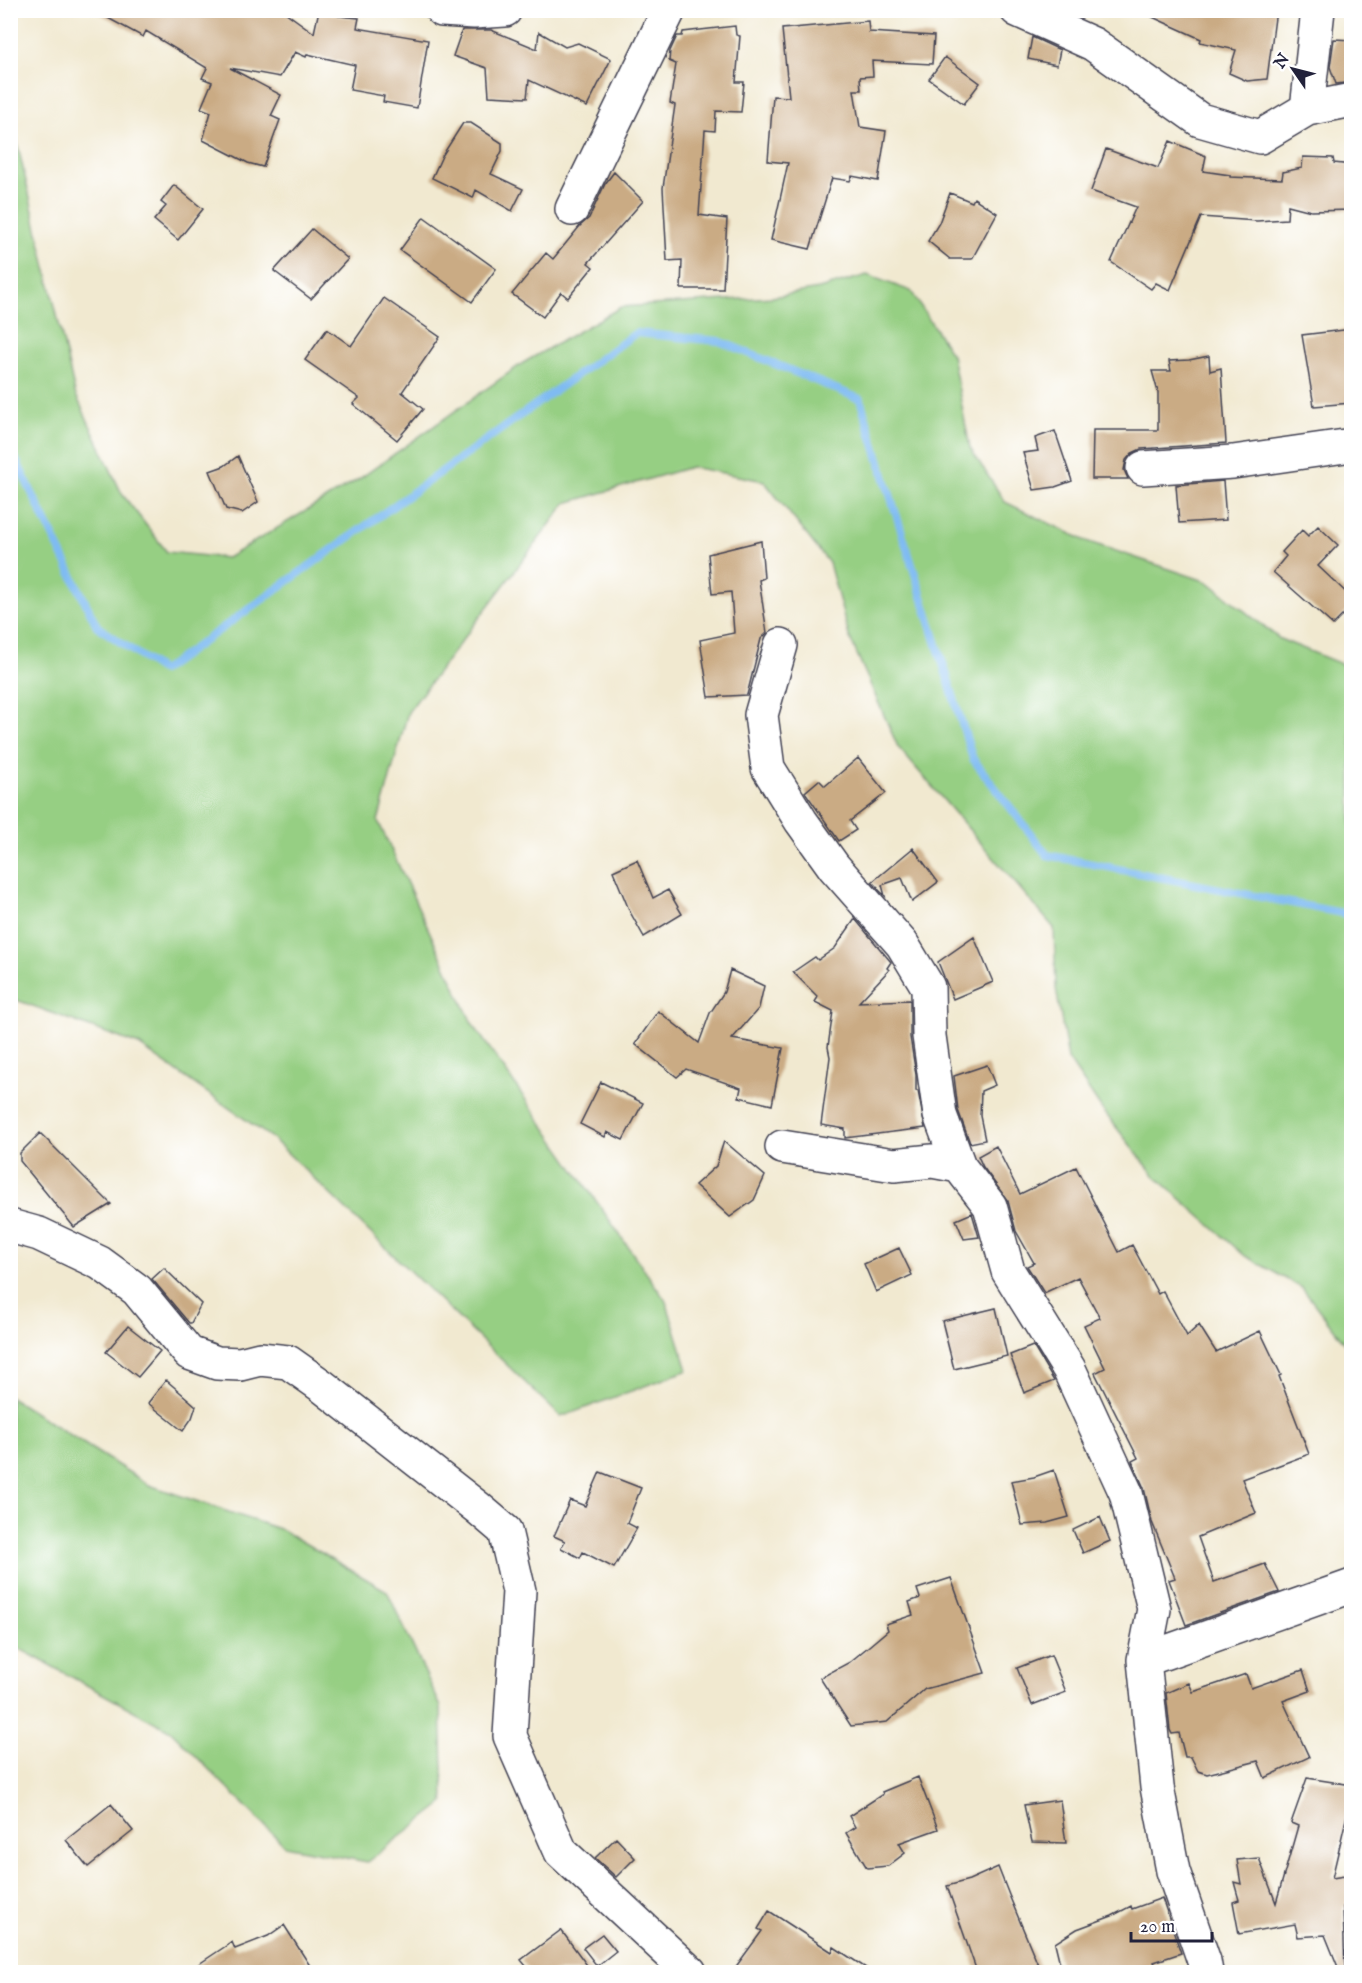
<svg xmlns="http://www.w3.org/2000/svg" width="1362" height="1983" font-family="'IM FELL English',serif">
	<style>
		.green { fill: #96cf83; stroke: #5c785f; stroke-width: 1.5 }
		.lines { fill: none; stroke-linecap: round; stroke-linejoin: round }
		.stream { stroke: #7fbbf2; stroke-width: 8 }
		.building { fill: #caab84 }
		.minor-casing { stroke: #414051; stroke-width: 36 }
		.minor { stroke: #fff; stroke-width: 33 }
	</style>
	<rect width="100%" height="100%" fill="#fff"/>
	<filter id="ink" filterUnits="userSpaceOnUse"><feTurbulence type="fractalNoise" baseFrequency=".0167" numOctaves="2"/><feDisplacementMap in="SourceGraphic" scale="12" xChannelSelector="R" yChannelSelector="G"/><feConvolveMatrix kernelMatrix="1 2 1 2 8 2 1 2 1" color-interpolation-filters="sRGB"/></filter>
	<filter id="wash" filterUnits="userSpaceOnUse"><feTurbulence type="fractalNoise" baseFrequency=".008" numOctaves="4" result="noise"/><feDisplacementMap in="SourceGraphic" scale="24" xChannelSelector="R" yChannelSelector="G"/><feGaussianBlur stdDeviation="1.35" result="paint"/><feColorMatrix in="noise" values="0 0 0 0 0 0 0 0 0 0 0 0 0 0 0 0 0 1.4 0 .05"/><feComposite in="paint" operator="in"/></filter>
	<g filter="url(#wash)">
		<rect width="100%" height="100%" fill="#f1e9d0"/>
		<path class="green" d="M 10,112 L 75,393 L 122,494 L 167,552 L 227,558 L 359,479 L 523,363 L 621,307 L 772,297 L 819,289 L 867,275 L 911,291 L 952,355 L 970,448 L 1005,502 L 1086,541 L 1208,582 L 1280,639 L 1341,664 L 1351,657 L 1351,1351 L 1302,1288 L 1245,1256 L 1154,1175 L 1101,1108 L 1068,1059 L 1056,988 L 1054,928 L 898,747 L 849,636 L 829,563 L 764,481 L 691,467 L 566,503 L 408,712 L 378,821 L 472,1023 L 666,1301 L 688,1370 L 561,1417 L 273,1139 L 139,1045 L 11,998 Z
			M 10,1397 L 149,1485 L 282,1530 L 387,1591 L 441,1707 L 444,1803 L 367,1862 L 285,1846 L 171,1731 L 11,1644 Z"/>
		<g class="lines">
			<path class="stream" d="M 10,448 L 97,626 L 162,671 L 636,333 L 719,341 L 860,399 L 973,759 L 1047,855 L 1352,915"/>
		</g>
		<g id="blocks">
			<path class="building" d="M 93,10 L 282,10 L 314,33 L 319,10 L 339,16 L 359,18 L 357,28 L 428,40 L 417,108 L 383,102 L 384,96 L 350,90 L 355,65 L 307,54 L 306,57 L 295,52 L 280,77 L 230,68 L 281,95 L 271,116 L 280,120 L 263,167 L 248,163 L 203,140 L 211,112 L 201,108 L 212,82 L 202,78 L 207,68 L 146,31 L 143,37 Z
				M 1137,10 L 1276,10 L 1267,79 L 1247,81 L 1229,73 L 1236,50 L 1200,42 L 1201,39 Z
				M 868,21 L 869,32 L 934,36 L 932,64 L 872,61 L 873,76 L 860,77 L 861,90 L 854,90 L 860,127 L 886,131 L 878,181 L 852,176 L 850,181 L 832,178 L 810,249 L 771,240 L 788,163 L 768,161 L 773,96 L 789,97 L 782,29 Z
				M 735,26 L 736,35 L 740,36 L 736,82 L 744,82 L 741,112 L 716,111 L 715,131 L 705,130 L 699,215 L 727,219 L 723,289 L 681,289 L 682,260 L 667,261 L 663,188 L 675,105 L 670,103 L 676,64 L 669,61 L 670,51 L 677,36 L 682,36 L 683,32 Z
				M 462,30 L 491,30 L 537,49 L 539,32 L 565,47 L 578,43 L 611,59 L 587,107 L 529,80 L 527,98 L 489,96 L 487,68 L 453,56 Z
				M 1032,37 L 1060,50 L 1057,65 L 1028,59 Z
				M 1334,39 L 1352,40 L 1352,82 L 1336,84 L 1330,67 Z
				M 945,57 L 980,83 L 964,104 L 929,79 Z
				M 463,123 L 471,123 L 502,143 L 502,151 L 491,174 L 523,189 L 512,211 L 476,190 L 473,198 L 432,178 L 442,156 Z
				M 1170,141 L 1206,156 L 1203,171 L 1230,175 L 1230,177 L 1282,179 L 1283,172 L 1302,168 L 1303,157 L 1333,158 L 1334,163 L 1352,165 L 1352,210 L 1311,211 L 1288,205 L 1287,219 L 1257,221 L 1201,217 L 1170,290 L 1156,283 L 1151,289 L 1111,262 L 1136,207 L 1091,191 L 1106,149 L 1158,168 Z
				M 614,172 L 643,201 L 588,263 L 593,267 L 568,298 L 561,292 L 543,317 L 512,294 L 546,253 L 553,259 L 580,226 L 589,218 L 605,184 Z
				M 174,185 L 203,209 L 178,240 L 154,220 L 166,206 L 161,202 Z
				M 950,193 L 972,202 L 974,198 L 997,213 L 972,259 L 950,259 L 928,241 L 939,223 Z
				M 424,217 L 496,269 L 472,302 L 400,250 Z
				M 312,229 L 348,259 L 311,299 L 274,271 Z
				M 384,298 L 440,337 L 402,392 L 423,409 L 397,440 L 353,404 L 359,398 L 305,360 L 327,329 L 351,346 Z
				M 1352,329 L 1352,403 L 1314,406 L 1302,335 Z
				M 1209,356 L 1210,371 L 1221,368 L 1226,443 L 1141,449 L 1132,453 L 1126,460 L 1124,470 L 1128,479 L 1092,479 L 1093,430 L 1158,430 L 1158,392 L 1152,371 L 1171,371 L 1169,361 L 1189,360 Z
				M 1055,431 L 1072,481 L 1055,487 L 1034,490 L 1023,453 L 1038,451 L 1035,438 Z
				M 238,456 L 258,502 L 242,513 L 226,509 L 210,471 L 224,466 Z
				M 1223,481 L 1226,520 L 1179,523 L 1176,485 Z
				M 1318,526 L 1338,545 L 1318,566 L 1352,598 L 1352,606 L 1333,625 L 1273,572 L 1286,556 L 1282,552 L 1302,530 L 1308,536 Z
				M 761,541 L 764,578 L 759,580 L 767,633 L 761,639 L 747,695 L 709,697 L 700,640 L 734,633 L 731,592 L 712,594 L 708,554 Z
				M 858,758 L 886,793 L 850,821 L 856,830 L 839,841 L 805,792 L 819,780 L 825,786 Z
				M 913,848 L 938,882 L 912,902 L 902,878 L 882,885 L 885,896 L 877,888 L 878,886 L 877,887 L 872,882 Z
				M 637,860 L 653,898 L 668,890 L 682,914 L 644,937 L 630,912 L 613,871 Z
				M 855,919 L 891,962 L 887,968 L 889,970 L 859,1002 L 910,1000 L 910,1037 L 916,1075 L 916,1091 L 918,1091 L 925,1128 L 845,1138 L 845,1129 L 821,1125 L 830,1057 L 828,1047 L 833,1011 L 815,1002 L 818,997 L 793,972 L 815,957 L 818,960 L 835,948 Z
				M 974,937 L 993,982 L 953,999 L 938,962 Z
				M 730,970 L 764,986 L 759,1008 L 732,1039 L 783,1048 L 772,1105 L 739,1097 L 741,1088 L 686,1069 L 677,1077 L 635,1044 L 658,1011 L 699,1043 L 710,1013 L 724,992 Z
				M 987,1065 L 995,1085 L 981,1091 L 980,1116 L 985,1140 L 970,1143 L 958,1110 L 954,1076 Z
				M 601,1082 L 643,1103 L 623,1140 L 607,1132 L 605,1137 L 580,1124 Z
				M 40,1133 L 111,1204 L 74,1227 L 20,1161 L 20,1153 Z
				M 724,1141 L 765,1176 L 754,1200 L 730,1217 L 695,1185 L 716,1166 Z
				M 996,1146 L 1020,1194 L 1076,1167 L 1119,1252 L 1132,1245 L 1158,1294 L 1163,1291 L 1187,1336 L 1199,1325 L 1216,1352 L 1260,1331 L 1281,1375 L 1279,1376 L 1309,1454 L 1242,1479 L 1256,1513 L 1198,1537 L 1214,1582 L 1265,1564 L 1279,1592 L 1186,1625 L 1169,1580 L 1175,1578 L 1152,1522 L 1144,1488 L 1132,1461 L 1138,1458 L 1095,1373 L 1105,1368 L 1084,1325 L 1100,1318 L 1078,1277 L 1044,1293 L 1027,1266 L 1034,1263 L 1016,1231 L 1008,1201 L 983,1167 L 978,1156 Z
				M 972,1213 L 979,1237 L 964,1239 L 956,1220 Z
				M 899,1248 L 912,1275 L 876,1292 L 864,1264 Z
				M 164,1268 L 201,1304 L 191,1323 L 189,1323 L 152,1279 Z
				M 996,1308 L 1007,1356 L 954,1369 L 942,1321 Z
				M 128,1326 L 160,1351 L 138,1377 L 106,1352 Z
				M 1033,1346 L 1054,1381 L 1024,1393 L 1010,1355 Z
				M 166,1380 L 196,1406 L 192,1418 L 183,1431 L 148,1403 Z
				M 1054,1470 L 1069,1517 L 1047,1523 L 1022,1525 L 1011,1481 L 1034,1477 Z
				M 600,1472 L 641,1488 L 627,1523 L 637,1528 L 614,1568 L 583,1552 L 580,1558 L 561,1548 L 565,1541 L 554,1536 L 570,1500 L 585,1506 Z
				M 1100,1517 L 1110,1541 L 1083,1553 L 1073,1530 Z
				M 951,1578 L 985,1673 L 925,1689 L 887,1722 L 851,1726 L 820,1678 L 850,1662 L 888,1630 L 886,1624 L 913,1615 L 909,1602 L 920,1598 L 917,1589 Z
				M 1051,1655 L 1066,1692 L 1032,1705 L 1017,1668 Z
				M 1303,1670 L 1310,1691 L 1283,1701 L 1309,1757 L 1265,1778 L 1258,1761 L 1207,1774 L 1198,1771 L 1191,1757 L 1185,1757 L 1179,1733 L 1172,1734 L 1170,1730 L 1166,1693 L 1189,1683 L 1193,1692 L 1246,1674 L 1251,1688 Z
				M 918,1777 L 938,1829 L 899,1843 L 905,1853 L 888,1866 L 867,1868 L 846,1833 L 855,1827 L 849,1816 L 883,1794 L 882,1792 Z
				M 1307,1778 L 1352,1785 L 1352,1794 L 1332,1878 L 1350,1875 L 1352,1888 L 1352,1907 L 1343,1907 L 1345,1972 L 1340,1972 L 1325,1935 L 1298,1937 L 1295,1924 L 1239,1934 L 1233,1902 L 1239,1900 L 1234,1882 L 1241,1884 L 1237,1860 L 1259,1858 L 1276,1903 L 1298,1826 L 1291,1823 Z
				M 1060,1800 L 1066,1843 L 1032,1842 L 1024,1805 Z
				M 111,1804 L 133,1831 L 88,1867 L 66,1840 Z
				M 616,1838 L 635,1858 L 616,1877 L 595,1858 Z
				M 998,1867 L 1009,1895 L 1041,1972 L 977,1972 L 947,1886 L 969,1880 Z
				M 1162,1898 L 1181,1953 L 1154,1962 L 1155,1964 L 1140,1969 L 1140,1972 L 1062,1972 L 1055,1943 L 1077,1929 L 1112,1916 L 1131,1906 L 1132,1909 Z
				M 769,1911 L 832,1952 L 834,1947 L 872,1972 L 732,1972 L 762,1931 L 758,1929 Z
				M 284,1925 L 314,1972 L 187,1972 L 232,1942 L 235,1949 L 268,1936 Z
				M 561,1930 L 592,1972 L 531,1972 L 521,1960 Z
				M 602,1934 L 616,1951 L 597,1966 L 583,1948 Z"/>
		</g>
	</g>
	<g filter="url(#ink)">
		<use href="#blocks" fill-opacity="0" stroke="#414051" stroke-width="1.5"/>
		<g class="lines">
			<g class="minor-casing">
				<path id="minor" d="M 442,10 L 474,12 L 505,10
					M 1017,10 L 1093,44 L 1200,120 L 1260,137 L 1307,109 L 1352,100
					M 1307,109 L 1318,10
					M 572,209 L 669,10
					M 1143,468 L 1233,462 L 1352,445
					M 781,645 L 761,715 L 768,768 L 801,821 L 834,867 L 902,944 L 928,987 L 929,1036 L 940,1115 L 959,1166
					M 782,1147 L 894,1165 L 932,1161 L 959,1166 L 990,1206 L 1008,1271 L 1069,1369 L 1126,1493 L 1154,1609 L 1144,1660 L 1157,1787 L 1173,1871 L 1204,1961 L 1206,1972
					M 10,1226 L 39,1234 L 100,1263 L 137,1290 L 189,1353 L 217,1363 L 240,1364 L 260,1359 L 288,1362 L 322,1386 L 478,1508 L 505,1531 L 519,1591 L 510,1736 L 561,1852 L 690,1972
					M 1144,1660 L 1352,1586"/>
			</g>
			<use href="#minor" class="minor"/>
		</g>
	</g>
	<rect width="1362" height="1983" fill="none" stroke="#fff" stroke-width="36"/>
	<g transform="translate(1293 69) rotate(305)" stroke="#ffffff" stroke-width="4.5" paint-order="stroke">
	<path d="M0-4.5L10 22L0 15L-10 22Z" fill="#22223b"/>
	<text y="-9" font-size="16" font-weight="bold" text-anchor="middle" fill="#22223b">N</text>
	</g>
	<path d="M1131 1932v9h81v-9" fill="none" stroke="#22223b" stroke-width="3"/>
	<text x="1140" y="1932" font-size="18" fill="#22223b" stroke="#ffffff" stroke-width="4.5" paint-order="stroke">20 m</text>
</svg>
